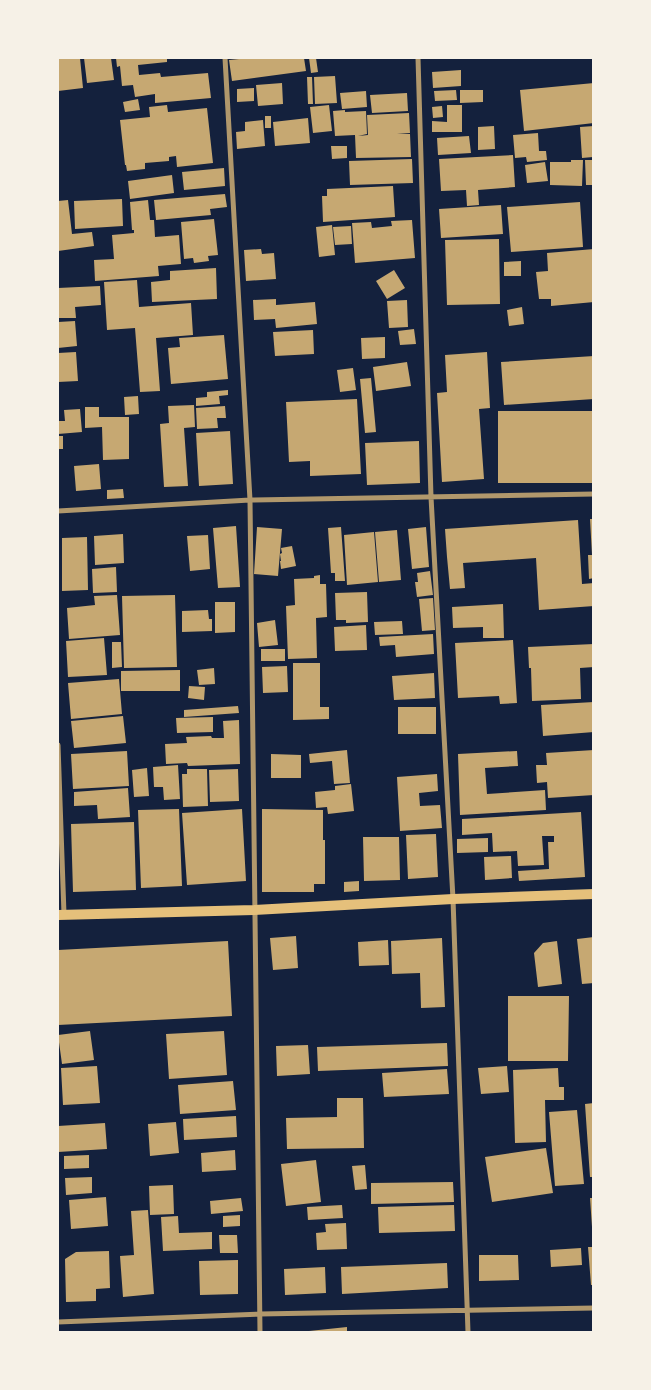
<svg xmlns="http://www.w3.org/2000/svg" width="651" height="1390" font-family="Overpass,sans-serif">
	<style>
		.building { fill: #c6a872 }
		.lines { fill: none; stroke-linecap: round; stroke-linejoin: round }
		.minor { stroke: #b1986c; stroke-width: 5 }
		.secondary { stroke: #e5c07b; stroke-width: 10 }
	</style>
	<rect width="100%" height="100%" fill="#14213d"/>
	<path class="building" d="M 58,58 L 80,58 L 83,88 L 58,91 Z
		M 84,58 L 111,58 L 114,80 L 87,83 Z
		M 116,58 L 167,58 L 167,62 L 138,65 L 139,75 L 160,73 L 161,77 L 208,73 L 211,98 L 155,103 L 155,94 L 135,97 L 133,85 L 122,86 L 120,66 L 117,67 Z
		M 249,58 L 304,58 L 306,71 L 232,81 L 229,60 Z
		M 309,58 L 316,58 L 318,72 L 311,73 Z
		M 461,70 L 461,86 L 433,88 L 432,72 Z
		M 335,76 L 337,103 L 315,104 L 314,77 Z
		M 307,77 L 312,77 L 313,104 L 308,104 Z
		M 282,83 L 283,104 L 258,106 L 256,85 Z
		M 594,83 L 594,123 L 524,131 L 520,90 Z
		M 254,88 L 254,101 L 237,102 L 237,89 Z
		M 456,90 L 457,100 L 435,101 L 434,91 Z
		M 460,90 L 483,90 L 483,102 L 460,103 Z
		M 366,91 L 367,107 L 342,109 L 340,93 Z
		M 407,93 L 408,111 L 372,113 L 370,95 Z
		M 138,99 L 140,110 L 125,112 L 123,102 Z
		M 167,105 L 168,112 L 207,108 L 213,163 L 177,167 L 176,156 L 169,157 L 169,161 L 145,163 L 145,169 L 127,171 L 126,165 L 125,165 L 120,120 L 150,117 L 149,107 Z
		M 329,105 L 332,131 L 313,133 L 310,107 Z
		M 447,105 L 462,105 L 462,132 L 432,132 L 432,121 L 447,122 Z
		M 442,106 L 443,117 L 433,118 L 432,107 Z
		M 345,110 L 345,112 L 366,111 L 367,134 L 358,136 L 368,135 L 367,115 L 409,113 L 410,133 L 397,133 L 410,134 L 411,157 L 356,158 L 355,135 L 335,136 L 333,111 Z
		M 265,116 L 271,116 L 271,128 L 265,128 Z
		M 308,118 L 310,143 L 275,146 L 273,122 Z
		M 263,120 L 265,146 L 237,149 L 236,132 L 245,131 L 245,122 Z
		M 494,126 L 495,149 L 478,150 L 478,127 Z
		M 594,126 L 593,157 L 582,158 L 580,127 Z
		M 538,133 L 539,151 L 546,151 L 547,160 L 527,162 L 526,157 L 515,158 L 513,135 Z
		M 469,136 L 471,153 L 438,155 L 437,138 Z
		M 331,146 L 347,146 L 347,158 L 332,159 Z
		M 513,155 L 515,187 L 478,190 L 479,205 L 467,206 L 466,190 L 441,191 L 439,159 Z
		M 412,159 L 413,183 L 350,185 L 349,161 Z
		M 571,160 L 583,160 L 582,186 L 550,185 L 550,162 L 571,162 Z
		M 585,160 L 594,160 L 594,185 L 586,185 Z
		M 545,162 L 548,181 L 527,183 L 525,165 Z
		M 224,168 L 225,186 L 184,190 L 182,172 Z
		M 172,175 L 174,193 L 130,199 L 128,181 Z
		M 393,186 L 395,217 L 323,222 L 322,196 L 327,196 L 327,189 Z
		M 225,194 L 227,207 L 210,209 L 211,215 L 156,220 L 154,200 Z
		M 122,199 L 123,226 L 75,229 L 74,201 Z
		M 68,200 L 72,234 L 92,232 L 94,246 L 58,251 L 58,201 Z
		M 148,200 L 150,220 L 154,220 L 155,237 L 179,235 L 181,264 L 158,266 L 159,276 L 95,281 L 94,260 L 114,259 L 112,235 L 134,233 L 134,230 L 132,230 L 130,202 Z
		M 580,202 L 583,247 L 511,252 L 507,207 Z
		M 501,205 L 503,234 L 441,238 L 439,209 Z
		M 214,219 L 218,255 L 208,256 L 209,261 L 194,263 L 193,258 L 184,259 L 181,222 Z
		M 412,220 L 415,258 L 355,263 L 352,223 L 371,222 L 372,228 L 392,226 L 391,221 Z
		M 332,225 L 335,255 L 319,257 L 316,227 Z
		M 351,226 L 352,244 L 335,245 L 333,227 Z
		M 499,239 L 500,304 L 447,305 L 445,240 Z
		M 261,249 L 262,254 L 274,253 L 276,279 L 246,281 L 244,250 Z
		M 594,249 L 594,302 L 551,306 L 551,299 L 539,299 L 536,272 L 548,271 L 547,253 Z
		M 521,261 L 521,276 L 504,276 L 504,262 Z
		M 216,268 L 217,299 L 152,302 L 151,282 L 170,280 L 170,271 Z
		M 394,270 L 405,288 L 387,299 L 376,281 Z
		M 137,280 L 139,307 L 191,303 L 193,335 L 156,338 L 160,391 L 140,392 L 135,328 L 107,330 L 104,282 Z
		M 100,286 L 101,305 L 75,307 L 76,318 L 58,318 L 58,288 Z
		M 276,299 L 276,305 L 315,302 L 317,324 L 276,328 L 275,319 L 254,320 L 253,300 Z
		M 407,300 L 408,327 L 389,328 L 387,301 Z
		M 522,307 L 524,324 L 509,326 L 507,310 Z
		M 75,321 L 77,346 L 58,348 L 58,322 Z
		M 414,329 L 416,344 L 400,345 L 398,331 Z
		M 313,330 L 314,354 L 275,356 L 273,332 Z
		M 224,335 L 228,379 L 171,384 L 168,348 L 180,347 L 179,338 Z
		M 385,337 L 385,358 L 362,359 L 361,338 Z
		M 76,352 L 78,381 L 58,382 L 58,353 Z
		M 487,352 L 490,408 L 479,409 L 484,479 L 442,482 L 437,393 L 447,392 L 445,355 Z
		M 594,356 L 594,399 L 504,405 L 501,362 Z
		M 407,362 L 411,386 L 376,391 L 373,367 Z
		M 353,368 L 356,390 L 340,392 L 337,370 Z
		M 371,378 L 376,432 L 365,433 L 360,379 Z
		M 228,390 L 228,395 L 219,396 L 220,404 L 196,406 L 196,398 L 207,397 L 207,392 Z
		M 138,396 L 139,414 L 125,415 L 124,397 Z
		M 357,399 L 361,474 L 310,476 L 310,461 L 289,462 L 286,402 Z
		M 194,405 L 195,427 L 184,428 L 188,486 L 164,487 L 160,424 L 169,423 L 168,406 Z
		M 225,406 L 226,418 L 217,418 L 218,428 L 197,429 L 196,408 Z
		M 85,407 L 99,407 L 99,417 L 129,417 L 129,459 L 103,460 L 102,427 L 85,428 Z
		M 80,409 L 82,432 L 58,434 L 58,421 L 65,421 L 64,410 Z
		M 498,411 L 594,411 L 594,483 L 498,483 Z
		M 230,431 L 233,484 L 199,486 L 196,433 Z
		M 58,436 L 63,436 L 63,449 L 58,449 Z
		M 419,441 L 420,483 L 367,485 L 365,443 Z
		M 99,464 L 101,489 L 76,491 L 74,466 Z
		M 123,489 L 124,498 L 107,499 L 107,490 Z
		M 590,519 L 594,519 L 594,578 L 589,579 L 588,555 L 592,555 Z
		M 578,520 L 582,584 L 594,583 L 594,606 L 539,610 L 536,558 L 463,563 L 465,588 L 450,589 L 447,557 L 455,557 L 447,557 L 445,529 Z
		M 236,526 L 240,587 L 218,588 L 213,528 Z
		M 257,527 L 282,529 L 278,576 L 254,574 Z
		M 341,527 L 345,581 L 335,581 L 335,573 L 331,573 L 328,528 Z
		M 426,527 L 429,567 L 412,569 L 408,529 Z
		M 397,530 L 401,580 L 379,582 L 375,532 Z
		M 374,532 L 378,582 L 347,585 L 344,535 Z
		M 123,534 L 124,563 L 95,565 L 94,536 Z
		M 208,535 L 210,569 L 190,571 L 187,536 Z
		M 87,537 L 88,590 L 62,591 L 62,538 Z
		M 292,546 L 296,566 L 281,569 L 280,561 L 281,561 L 280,554 L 282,553 L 281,548 Z
		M 116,567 L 117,592 L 93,593 L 92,569 Z
		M 430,571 L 433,595 L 417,597 L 415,582 L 418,582 L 417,573 Z
		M 320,575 L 320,584 L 326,584 L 327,617 L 316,618 L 317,658 L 288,659 L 286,606 L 295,605 L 294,579 L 314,578 L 314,576 Z
		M 367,592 L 368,622 L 346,623 L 346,620 L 336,620 L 335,593 Z
		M 117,595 L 120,635 L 69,639 L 67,608 L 95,605 L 94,596 Z
		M 175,595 L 177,667 L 124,668 L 122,596 Z
		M 433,598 L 435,630 L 422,631 L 419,599 Z
		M 215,602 L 235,602 L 235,632 L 215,633 Z
		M 503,604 L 504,638 L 483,638 L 483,627 L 453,628 L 452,607 Z
		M 208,610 L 209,619 L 212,619 L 212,631 L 182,632 L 182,611 Z
		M 275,620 L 278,645 L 259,647 L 257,623 Z
		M 402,621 L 403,634 L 375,635 L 374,622 Z
		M 366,625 L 367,650 L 335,651 L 334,627 Z
		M 433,634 L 434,654 L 396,657 L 395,645 L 380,646 L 379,637 Z
		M 104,638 L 107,675 L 68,677 L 66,641 Z
		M 513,640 L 517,703 L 500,704 L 499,696 L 458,698 L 455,643 Z
		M 112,642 L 121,642 L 122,667 L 112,668 Z
		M 594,644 L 594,667 L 580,668 L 581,699 L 532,701 L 531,668 L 529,668 L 528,647 Z
		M 261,649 L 285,649 L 285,661 L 261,661 Z
		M 293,663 L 320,663 L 320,707 L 329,707 L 329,719 L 293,720 Z
		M 287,666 L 288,692 L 263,693 L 262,667 Z
		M 214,668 L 215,684 L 199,685 L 197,670 Z
		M 180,670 L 180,691 L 121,691 L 121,671 Z
		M 434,673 L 435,698 L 394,700 L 392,676 Z
		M 119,679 L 122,714 L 71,719 L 68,683 Z
		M 189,686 L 205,687 L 204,700 L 188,698 Z
		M 594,702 L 594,732 L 543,736 L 541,705 Z
		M 238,706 L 239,713 L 184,717 L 184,710 Z
		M 398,707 L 436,707 L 436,734 L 398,734 Z
		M 123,716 L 126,743 L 74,748 L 71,721 Z
		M 213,717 L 213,732 L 177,733 L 176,718 Z
		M 239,720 L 240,764 L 188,766 L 187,763 L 166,764 L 165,744 L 187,743 L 186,737 L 211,736 L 212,738 L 224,738 L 223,721 Z
		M 347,750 L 350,783 L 334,784 L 332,761 L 310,763 L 309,754 Z
		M 594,750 L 594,795 L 548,798 L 547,782 L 537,783 L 536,765 L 547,765 L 546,753 Z
		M 127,751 L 129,786 L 73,789 L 71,754 Z
		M 517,751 L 518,766 L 485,768 L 487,794 L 545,790 L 546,810 L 460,815 L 458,754 Z
		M 271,754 L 301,755 L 301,778 L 271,778 Z
		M 178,765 L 180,799 L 164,800 L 163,787 L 154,787 L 153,767 Z
		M 147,768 L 149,796 L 134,797 L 132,770 Z
		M 187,769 L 207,769 L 208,806 L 183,807 L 182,774 L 187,774 Z
		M 238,769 L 239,801 L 210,802 L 209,770 Z
		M 437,774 L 438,791 L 419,793 L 420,806 L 440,805 L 442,828 L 400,831 L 397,777 Z
		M 351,784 L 354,811 L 328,814 L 327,807 L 316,808 L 315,792 L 335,790 L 335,786 Z
		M 128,788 L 130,817 L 98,819 L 97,805 L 74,806 L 74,792 Z
		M 179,809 L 182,886 L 141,888 L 138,810 Z
		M 242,809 L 246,881 L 187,885 L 182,813 Z
		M 262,809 L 323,810 L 323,840 L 325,840 L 325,884 L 314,884 L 314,892 L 262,892 Z
		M 581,812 L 585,877 L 519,881 L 518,871 L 549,869 L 548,842 L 554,842 L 554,836 L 542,836 L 544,865 L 518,866 L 517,851 L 493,852 L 492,833 L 462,835 L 462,819 Z
		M 134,822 L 136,890 L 73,892 L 71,824 Z
		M 436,834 L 438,877 L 408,879 L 406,835 Z
		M 363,837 L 399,837 L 400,880 L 364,881 Z
		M 488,838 L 488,852 L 457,853 L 457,839 Z
		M 511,856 L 512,878 L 485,880 L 484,857 Z
		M 359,881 L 359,891 L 344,892 L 344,882 Z
		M 296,936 L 298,968 L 273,970 L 270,938 Z
		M 594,937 L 594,983 L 582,984 L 577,939 Z
		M 442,938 L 445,1007 L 421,1008 L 420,973 L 392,974 L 391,941 Z
		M 388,940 L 389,965 L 359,966 L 358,942 Z
		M 228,941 L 232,1016 L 58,1025 L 58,950 Z
		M 557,941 L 562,984 L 538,987 L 534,953 L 543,943 Z
		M 508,996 L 569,996 L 568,1061 L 508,1061 Z
		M 90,1031 L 94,1060 L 62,1064 L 58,1035 Z
		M 224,1031 L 227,1075 L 169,1079 L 166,1034 Z
		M 447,1043 L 448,1066 L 318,1071 L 317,1047 Z
		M 308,1045 L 310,1074 L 277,1076 L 276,1046 Z
		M 97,1066 L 100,1103 L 63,1105 L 61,1068 Z
		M 507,1066 L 509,1092 L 481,1094 L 478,1068 Z
		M 558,1068 L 559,1087 L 564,1087 L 564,1100 L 545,1100 L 546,1142 L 515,1143 L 513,1070 Z
		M 447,1069 L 449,1094 L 384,1097 L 382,1073 Z
		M 233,1081 L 236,1110 L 180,1114 L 178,1085 Z
		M 337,1098 L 363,1098 L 364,1148 L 287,1149 L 286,1118 L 337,1117 Z
		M 594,1103 L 594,1177 L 590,1177 L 585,1104 Z
		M 577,1110 L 584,1184 L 555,1186 L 549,1112 Z
		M 236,1116 L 237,1137 L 184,1140 L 183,1119 Z
		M 176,1122 L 179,1153 L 150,1156 L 148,1124 Z
		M 105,1123 L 107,1149 L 58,1152 L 58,1126 Z
		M 546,1148 L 553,1193 L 492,1202 L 485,1157 Z
		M 235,1150 L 236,1170 L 202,1172 L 201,1153 Z
		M 89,1155 L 89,1168 L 64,1169 L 64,1156 Z
		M 316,1160 L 321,1202 L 286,1206 L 281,1164 Z
		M 365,1165 L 367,1189 L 355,1190 L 352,1166 Z
		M 92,1177 L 92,1193 L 66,1195 L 65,1178 Z
		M 453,1182 L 454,1202 L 371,1204 L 371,1183 Z
		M 173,1185 L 174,1214 L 150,1215 L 149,1186 Z
		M 106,1197 L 108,1226 L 71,1229 L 69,1200 Z
		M 241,1198 L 243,1211 L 211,1214 L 210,1201 Z
		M 590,1198 L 594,1198 L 594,1227 L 592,1227 Z
		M 342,1205 L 343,1218 L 308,1220 L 307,1207 Z
		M 454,1205 L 455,1231 L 379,1233 L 378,1207 Z
		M 148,1210 L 154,1294 L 123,1297 L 120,1256 L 134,1255 L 131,1211 Z
		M 240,1215 L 240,1226 L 223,1227 L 223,1216 Z
		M 178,1216 L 179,1233 L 212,1232 L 212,1249 L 163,1251 L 161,1217 Z
		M 346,1223 L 347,1249 L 317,1250 L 316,1233 L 326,1232 L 325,1224 Z
		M 219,1235 L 237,1235 L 238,1253 L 220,1253 Z
		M 588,1247 L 594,1247 L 594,1285 L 591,1285 Z
		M 581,1248 L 582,1265 L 551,1267 L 550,1250 Z
		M 109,1251 L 110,1288 L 96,1289 L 96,1301 L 66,1302 L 65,1259 L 76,1252 Z
		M 479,1255 L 518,1255 L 519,1280 L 479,1281 Z
		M 238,1260 L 238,1294 L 200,1295 L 199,1261 Z
		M 447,1263 L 448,1288 L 342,1294 L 341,1267 Z
		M 325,1267 L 326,1293 L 285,1295 L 284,1269 Z
		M 347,1327 L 347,1332 L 309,1332 L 309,1331 Z"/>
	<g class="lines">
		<path class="minor" d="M 225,58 L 250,500 L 260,1332
			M 418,58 L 431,497 L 453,899 L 468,1332
			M 58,511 L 250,500 L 594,494
			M 58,745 L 64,914
			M 58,1322 L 260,1314 L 594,1308"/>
		<path class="secondary" d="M 58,915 L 254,910 L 453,899 L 594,894"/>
	</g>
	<rect width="651" height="1390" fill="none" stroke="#f6f1e7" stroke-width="118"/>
</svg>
